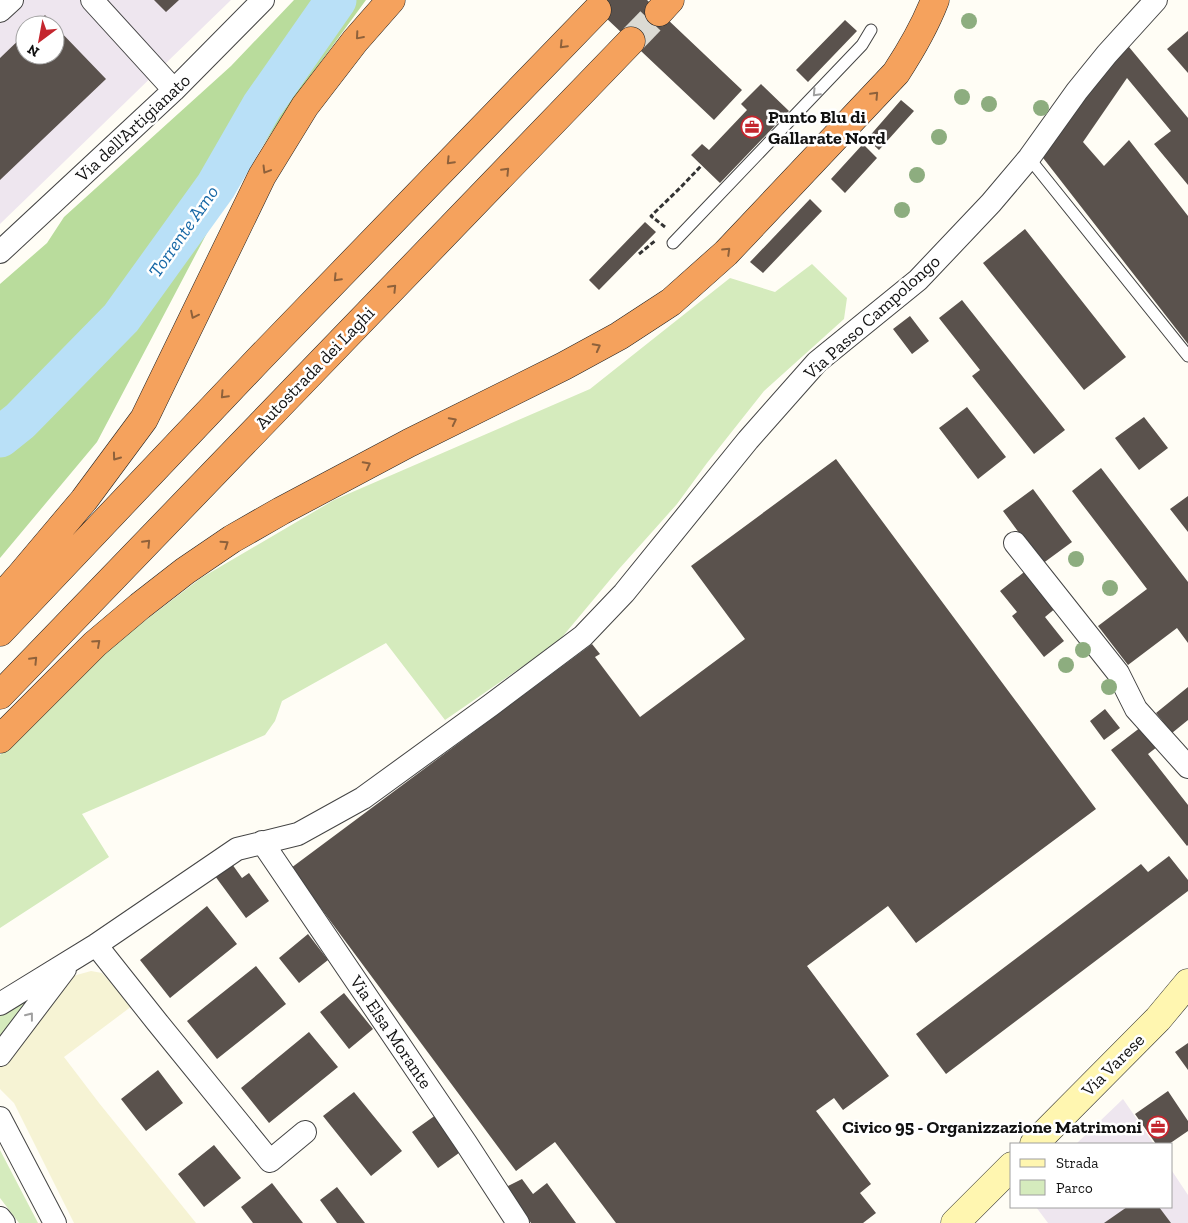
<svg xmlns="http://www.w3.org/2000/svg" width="1188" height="1223" font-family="'Zilla Slab',serif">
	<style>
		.industrial { fill: #eee6ef; fill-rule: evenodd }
		.farmland { fill: #f6f3d4 }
		.green { fill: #d5ebbd }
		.forest { fill: #b9dc9c }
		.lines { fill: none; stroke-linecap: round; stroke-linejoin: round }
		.river { stroke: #b9e0f7; stroke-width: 41 }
		.building { fill: #5a524d }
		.motorway-tunnel { stroke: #dbdad3; stroke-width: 28; stroke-dasharray: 28 14; stroke-linecap: butt }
		.service-casing { stroke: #444; stroke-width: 13 }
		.minor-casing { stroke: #444; stroke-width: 24 }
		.secondary-casing { stroke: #333; stroke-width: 29 }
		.motorway-casing { stroke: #222; stroke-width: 29 }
		.path { stroke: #333; stroke-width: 3; stroke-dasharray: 5 2.5; stroke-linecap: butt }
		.service { stroke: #fff; stroke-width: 11 }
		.minor { stroke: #fff; stroke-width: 22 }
		.secondary { stroke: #fff6b0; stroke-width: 28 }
		.motorway { stroke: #f5a25d; stroke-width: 28 }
		.tree { fill: #8dad7f }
		.oneway { stroke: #8e613b }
		.oneway2 { stroke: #a0a0a0 }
		.labels { text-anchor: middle; stroke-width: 5; stroke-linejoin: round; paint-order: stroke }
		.poi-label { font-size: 18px; font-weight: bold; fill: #111; stroke: #fff; text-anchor: start }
		.street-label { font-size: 18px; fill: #111; stroke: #fff }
		.water-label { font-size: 19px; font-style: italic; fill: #1768a6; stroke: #fff }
	</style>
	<rect width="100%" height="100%" fill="#fffdf5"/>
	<path class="industrial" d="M 0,0 L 231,0 L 0,224 ZM 25,25 L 55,25 L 55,55 L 25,55 Z
		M 1123,1099 L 1154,1144 L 1076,1144 Z
		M 1172,1171 L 1188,1195 L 1188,1223 L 1048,1223 L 1036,1207 L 1172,1207 Z"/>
	<path class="farmland" d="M 91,971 L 102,973 L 132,1006 L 64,1057 L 99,1103 L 196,1223 L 74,1223 L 14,1103 L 0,1089 L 0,1064 L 73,976 Z"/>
	<path class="green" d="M 812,264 L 847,298 L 844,319 L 764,391 L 707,463 L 677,504 L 619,569 L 558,642 L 445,720 L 386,643 L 282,701 L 275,721 L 265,735 L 82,814 L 109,857 L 0,928 L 0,755 L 104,652 L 201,578 L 334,500 L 590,389 L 730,278 L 775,292 Z
		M 45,986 L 0,1041 L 0,1014 Z
		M 0,1150 L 38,1223 L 19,1223 L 0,1198 Z"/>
	<path class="forest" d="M 294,0 L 366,0 L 298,93 L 217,214 L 97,442 L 0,558 L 0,284 L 47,243 L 64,217 L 231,66 Z"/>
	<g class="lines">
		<path class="river" d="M 0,437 L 20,421 L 121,318 L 216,186 L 262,106 L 336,0"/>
	</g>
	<path class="building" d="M 154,0 L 179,0 L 166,12 Z
		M 587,0 L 647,0 L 742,90 L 714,120 Z
		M 45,15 L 54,25 L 35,25 Z
		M 845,20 L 857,31 L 808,82 L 796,70 Z
		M 55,26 L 106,79 L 0,180 L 0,58 L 25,34 L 25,55 L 55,55 Z
		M 1188,31 L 1188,73 L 1167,49 Z
		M 1124,41 L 1188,118 L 1188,185 L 1154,144 L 1171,131 L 1127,78 L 1083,142 L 1104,166 L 1129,140 L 1188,216 L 1188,344 L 1040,154 Z
		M 761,84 L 789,111 L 720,183 L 691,155 L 702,144 L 709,150 L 747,110 L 741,104 Z
		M 901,100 L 914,111 L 879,150 L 867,139 Z
		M 863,144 L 877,158 L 845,193 L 831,179 Z
		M 810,199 L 822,211 L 763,273 L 750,262 Z
		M 645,222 L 656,232 L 599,290 L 589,280 Z
		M 1025,229 L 1126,357 L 1084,390 L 983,263 Z
		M 962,300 L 1065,430 L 1034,454 L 972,376 L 980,370 L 939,318 Z
		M 910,316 L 929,341 L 912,354 L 893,329 Z
		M 967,407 L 1006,457 L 978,479 L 939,428 Z
		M 1144,417 L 1168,448 L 1139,470 L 1115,438 Z
		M 836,459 L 1096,809 L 916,943 L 888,906 L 807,966 L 889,1076 L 843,1110 L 834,1098 L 816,1111 L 871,1184 L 860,1193 L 876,1213 L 863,1223 L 616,1223 L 555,1142 L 516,1171 L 291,868 L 592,644 L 600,654 L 595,657 L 640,717 L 745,639 L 691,566 Z
		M 1101,468 L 1188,582 L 1188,643 L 1177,628 L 1128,665 L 1098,626 L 1147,589 L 1072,491 Z
		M 1033,489 L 1072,542 L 1042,564 L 1003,511 Z
		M 1188,496 L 1188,532 L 1170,509 Z
		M 1028,569 L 1057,607 L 1045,617 L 1064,641 L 1044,657 L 1012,616 L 1017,612 L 1000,591 Z
		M 1188,687 L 1188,720 L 1172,733 L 1156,713 Z
		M 1105,709 L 1120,728 L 1104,740 L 1090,721 Z
		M 1141,727 L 1157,747 L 1148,754 L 1188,805 L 1188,845 L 1187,846 L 1111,750 Z
		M 1169,856 L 1188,880 L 1188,891 L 946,1074 L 916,1034 L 1141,864 L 1148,872 Z
		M 232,864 L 242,878 L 249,873 L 269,901 L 246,918 L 215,876 Z
		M 207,906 L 237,944 L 170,998 L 140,960 Z
		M 308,934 L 328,960 L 299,983 L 279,958 Z
		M 256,966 L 286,1004 L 217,1059 L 187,1021 Z
		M 344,993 L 373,1029 L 349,1049 L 320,1012 Z
		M 309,1032 L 338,1067 L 269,1123 L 241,1088 Z
		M 1188,1043 L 1188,1070 L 1175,1052 Z
		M 158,1070 L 183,1103 L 146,1131 L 121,1099 Z
		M 1168,1091 L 1188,1121 L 1188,1131 L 1169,1144 L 1156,1144 L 1135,1114 Z
		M 354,1092 L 402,1151 L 371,1176 L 323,1116 Z
		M 447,1107 L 473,1143 L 438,1168 L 412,1132 Z
		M 214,1145 L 241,1178 L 204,1207 L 178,1174 Z
		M 522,1179 L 533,1194 L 547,1183 L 576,1223 L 531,1223 L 506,1187 Z
		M 272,1183 L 303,1223 L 253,1223 L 241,1207 Z
		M 337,1187 L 365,1223 L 337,1223 L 320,1200 Z
		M 1127,1207 L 1159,1207 L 1171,1223 L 1104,1223 Z"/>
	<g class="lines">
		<path class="motorway-tunnel" d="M 631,41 L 659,12"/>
		<g class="service-casing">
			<path id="service" d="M 1029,158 L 1188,356
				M 673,243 L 862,45 L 871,30"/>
		</g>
		<g class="minor-casing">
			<path id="minor" d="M 92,0 L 174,90
				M 0,11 L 12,0
				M 0,252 L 174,90 L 263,0
				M 1015,543 L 1118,673 L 1136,709 L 1188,767
				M 262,842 L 466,1143 L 518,1223
				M 96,945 L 157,1022 L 270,1161 L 305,1132
				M 0,1004 L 96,945 L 237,849 L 298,834 L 363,798 L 491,705 L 583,636 L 624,593 L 748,440 L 817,362 L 918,280 L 991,203 L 1029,158 L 1077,91 L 1107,54 L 1156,0
				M 0,1055 L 65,969
				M 0,1118 L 55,1223
				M 0,1218 L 4,1223"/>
		</g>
		<g class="secondary-casing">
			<path id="secondary" d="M 1034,1144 L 1158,1019 L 1188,983
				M 955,1223 L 1012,1166"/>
		</g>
		<g class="motorway-casing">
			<path id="motorway" d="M 659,12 L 670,0
				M 0,598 L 19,577 L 84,500 L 144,419 L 262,176 L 305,106 L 355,41 L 391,0
				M 0,632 L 261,357 L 597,10
				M 0,695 L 631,41
				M 0,739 L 95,644 L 140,606 L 185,571 L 232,539 L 281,511 L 409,443 L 564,366 L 619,336 L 671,302 L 726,253 L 896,73 C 911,50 925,26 935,0"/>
		</g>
		<path class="path" d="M 665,227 L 651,216 L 680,188 L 702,165
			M 639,254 L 656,240"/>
		<use href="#service" class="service"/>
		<use href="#minor" class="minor"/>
		<use href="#secondary" class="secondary"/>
		<use href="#motorway" class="motorway"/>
	</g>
	<g class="tree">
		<circle cx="969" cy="21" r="8"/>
		<circle cx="962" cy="97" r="8"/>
		<circle cx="989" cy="104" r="8"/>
		<circle cx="1041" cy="108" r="8"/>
		<circle cx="939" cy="137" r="8"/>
		<circle cx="917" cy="175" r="8"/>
		<circle cx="902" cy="210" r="8"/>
		<circle cx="1076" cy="559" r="8"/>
		<circle cx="1110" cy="588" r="8"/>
		<circle cx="1083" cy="650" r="8"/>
		<circle cx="1066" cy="665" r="8"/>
		<circle cx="1109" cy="687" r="8"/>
	</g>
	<defs><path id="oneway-chevron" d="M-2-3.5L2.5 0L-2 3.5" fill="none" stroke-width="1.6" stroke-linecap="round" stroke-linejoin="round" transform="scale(1.25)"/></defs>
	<g class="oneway">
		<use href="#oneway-chevron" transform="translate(359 36) rotate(131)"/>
		<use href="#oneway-chevron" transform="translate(563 45) rotate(134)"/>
		<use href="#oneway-chevron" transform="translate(875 95) rotate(-47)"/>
		<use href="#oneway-chevron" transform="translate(450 161) rotate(134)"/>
		<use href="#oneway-chevron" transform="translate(266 170) rotate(121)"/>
		<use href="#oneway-chevron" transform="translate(506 171) rotate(-46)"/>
		<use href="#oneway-chevron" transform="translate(727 251) rotate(-44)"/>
		<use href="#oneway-chevron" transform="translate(337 278) rotate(134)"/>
		<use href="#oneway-chevron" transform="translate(393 288) rotate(-46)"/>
		<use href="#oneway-chevron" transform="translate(194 315) rotate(116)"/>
		<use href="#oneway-chevron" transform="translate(597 347) rotate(-28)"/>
		<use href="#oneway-chevron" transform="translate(224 395) rotate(133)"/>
		<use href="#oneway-chevron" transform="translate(453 421) rotate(-27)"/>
		<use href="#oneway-chevron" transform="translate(116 457) rotate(126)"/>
		<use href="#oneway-chevron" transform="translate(367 465) rotate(-28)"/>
		<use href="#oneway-chevron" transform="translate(147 543) rotate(-46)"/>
		<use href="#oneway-chevron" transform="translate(225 544) rotate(-34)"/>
		<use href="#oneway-chevron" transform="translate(97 643) rotate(-42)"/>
		<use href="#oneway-chevron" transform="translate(34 660) rotate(-46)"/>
	</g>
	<g class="oneway2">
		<use href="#oneway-chevron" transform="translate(816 93) rotate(133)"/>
		<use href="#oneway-chevron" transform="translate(30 1016) rotate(-52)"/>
	</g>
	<defs>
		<g id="office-ring" transform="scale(1.125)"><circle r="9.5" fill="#fff" stroke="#c4262e" stroke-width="1.5"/><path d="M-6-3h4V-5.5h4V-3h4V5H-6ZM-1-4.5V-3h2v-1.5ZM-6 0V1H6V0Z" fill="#c4262e"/></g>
	</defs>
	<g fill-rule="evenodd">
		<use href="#office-ring" x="752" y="127"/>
		<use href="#office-ring" x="1158" y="1127"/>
	</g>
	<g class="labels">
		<g class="poi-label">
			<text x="768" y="123">Punto Blu di<tspan x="768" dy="21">Gallarate Nord</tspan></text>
			<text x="1142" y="1133" text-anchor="end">Civico 95 - Organizzazione Matrimoni</text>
		</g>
		<g class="street-label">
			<text transform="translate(133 128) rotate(-43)" y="6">Via dell'Artigianato</text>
			<text transform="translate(872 317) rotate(-42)" y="6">Via Passo Campolongo</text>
			<text transform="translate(315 368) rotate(-46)" y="6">Autostrada dei Laghi</text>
			<text transform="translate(391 1032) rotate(56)" y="6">Via Elsa Morante</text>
			<text transform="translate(1113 1065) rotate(-45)" y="6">Via Varese</text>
		</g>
		<g class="water-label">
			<text transform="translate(183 231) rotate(-55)" y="7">Torrente Arno</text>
		</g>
	</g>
	<rect x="1010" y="1143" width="162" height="65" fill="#ffffff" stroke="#a0a0a0"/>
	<rect x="1020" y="1159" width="25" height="8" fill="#fff6b0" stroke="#a0a0a0"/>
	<text x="1056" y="1168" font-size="15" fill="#111111">Strada</text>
	<rect x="1020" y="1180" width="25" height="15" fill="#d5ebbd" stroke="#a0a0a0"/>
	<text x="1056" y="1193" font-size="15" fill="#111111">Parco</text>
	<g transform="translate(40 40) rotate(212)"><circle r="24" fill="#ffffff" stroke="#a0a0a0"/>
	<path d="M0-4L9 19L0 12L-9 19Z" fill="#c4262e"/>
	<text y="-8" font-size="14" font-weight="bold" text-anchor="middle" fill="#111111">N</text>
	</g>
</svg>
